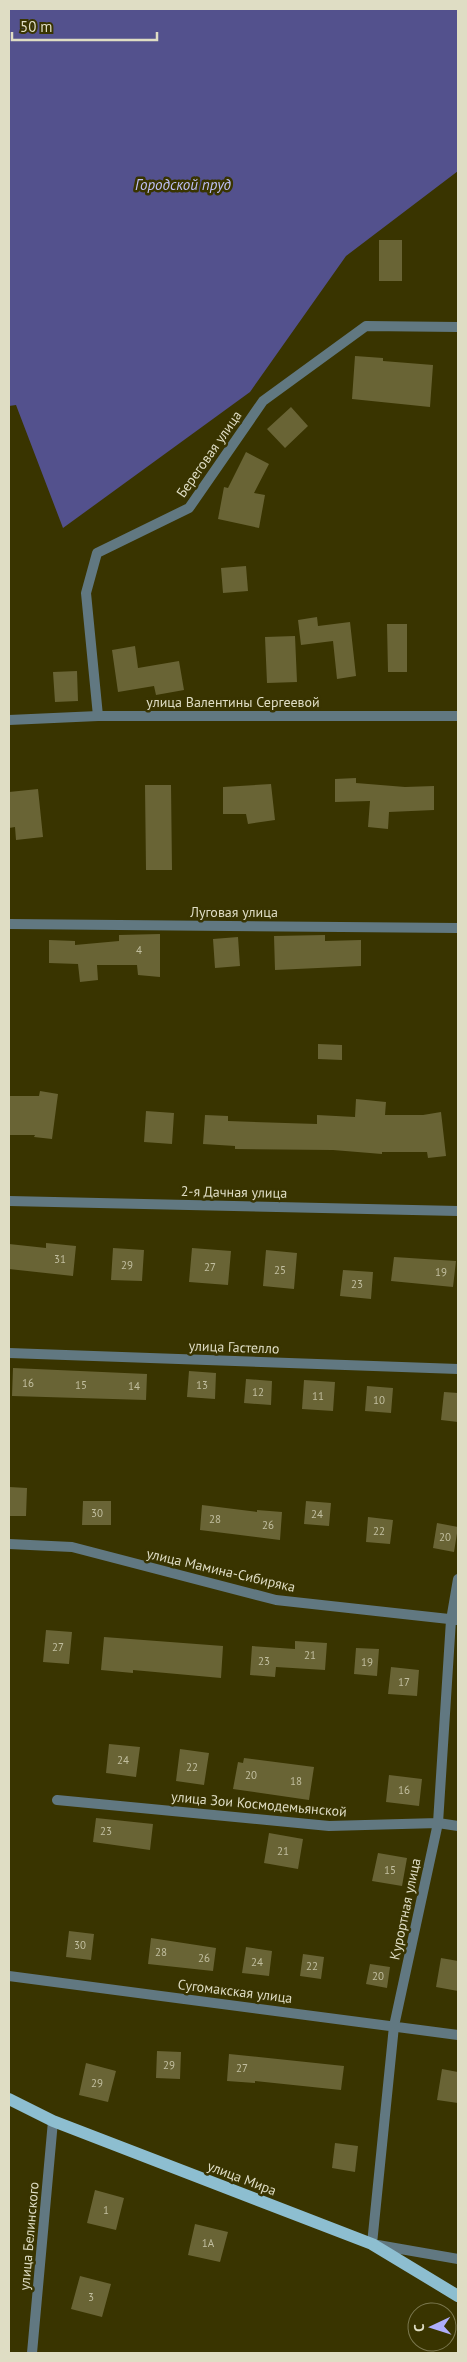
<svg xmlns="http://www.w3.org/2000/svg" width="467" height="2362" font-family="'PT Sans',sans-serif">
	<style>
		.water { fill: #53518d }
		.building { fill: #696435 }
		.lines { fill: none; stroke-linecap: round; stroke-linejoin: round }
		.street { stroke: #617881; stroke-width: 10 }
		.primary { stroke: #8dbed0; stroke-width: 12 }
		.labels { text-anchor: middle; stroke-width: 5; stroke-linejoin: round; paint-order: stroke }
		.number-label { font-size: 11px; fill: #c2bfa0 }
		.street-label { font-size: 14px; fill: #dfddc4; stroke: #393400 }
		.water-label { font-size: 15px; font-style: italic; fill: #bebff5; stroke: #393400 }
	</style>
	<rect width="100%" height="100%" fill="#393400"/>
	<path class="water" d="M 9,9 L 458,9 L 458,171 L 346,256 L 250,392 L 63,528 L 16,405 L 9,406 Z"/>
	<path class="building" d="M 379,240 L 402,240 L 402,281 L 379,281 Z
		M 355,356 L 383,358 L 383,361 L 433,365 L 430,407 L 352,399 Z
		M 291,407 L 308,426 L 285,448 L 267,429 Z
		M 246,452 L 269,464 L 254,493 L 265,495 L 259,528 L 218,519 L 224,487 L 228,488 Z
		M 246,566 L 248,591 L 223,593 L 221,568 Z
		M 317,617 L 318,626 L 350,622 L 356,676 L 337,679 L 333,641 L 301,645 L 298,620 Z
		M 387,624 L 407,624 L 407,672 L 388,672 Z
		M 295,636 L 297,682 L 267,683 L 265,637 Z
		M 135,646 L 138,668 L 179,661 L 184,690 L 156,695 L 154,686 L 118,692 L 112,650 Z
		M 77,671 L 78,701 L 55,702 L 53,672 Z
		M 356,778 L 356,783 L 405,787 L 434,786 L 434,810 L 389,812 L 388,829 L 368,827 L 370,801 L 335,802 L 335,779 Z
		M 271,784 L 275,820 L 248,824 L 246,814 L 223,814 L 223,787 Z
		M 145,785 L 171,785 L 172,870 L 146,870 Z
		M 38,789 L 43,837 L 16,840 L 15,827 L 9,828 L 9,792 Z
		M 160,934 L 160,977 L 138,975 L 137,965 L 97,965 L 98,980 L 80,982 L 78,964 L 49,963 L 49,940 L 75,941 L 75,945 L 119,941 L 119,935 Z
		M 325,935 L 325,941 L 361,940 L 361,966 L 275,970 L 274,936 Z
		M 238,937 L 240,966 L 215,968 L 213,939 Z
		M 318,1044 L 342,1045 L 342,1060 L 318,1059 Z
		M 40,1091 L 58,1094 L 52,1139 L 34,1137 L 35,1135 L 9,1135 L 9,1096 L 39,1096 Z
		M 356,1099 L 386,1102 L 385,1115 L 423,1115 L 441,1112 L 446,1156 L 428,1158 L 427,1152 L 382,1152 L 382,1154 L 333,1150 L 235,1149 L 235,1146 L 203,1144 L 205,1115 L 228,1116 L 228,1121 L 317,1124 L 317,1115 L 355,1117 Z
		M 146,1111 L 174,1113 L 172,1144 L 144,1142 Z
		M 46,1243 L 76,1246 L 73,1276 L 9,1269 L 9,1244 L 46,1248 Z
		M 113,1248 L 144,1250 L 142,1281 L 111,1280 Z
		M 192,1248 L 231,1251 L 228,1285 L 189,1282 Z
		M 266,1250 L 297,1253 L 294,1289 L 263,1286 Z
		M 394,1257 L 456,1261 L 453,1287 L 391,1281 Z
		M 343,1270 L 373,1272 L 371,1299 L 340,1296 Z
		M 13,1368 L 147,1374 L 146,1400 L 12,1396 Z
		M 189,1371 L 216,1373 L 215,1399 L 187,1397 Z
		M 246,1379 L 272,1381 L 271,1405 L 244,1403 Z
		M 304,1380 L 335,1382 L 333,1411 L 302,1409 Z
		M 367,1386 L 393,1388 L 391,1413 L 365,1411 Z
		M 444,1392 L 458,1393 L 458,1422 L 441,1420 Z
		M 9,1487 L 27,1488 L 26,1516 L 9,1516 Z
		M 83,1501 L 111,1501 L 111,1525 L 82,1525 Z
		M 306,1501 L 331,1503 L 329,1526 L 304,1524 Z
		M 202,1505 L 257,1512 L 257,1510 L 282,1512 L 280,1540 L 200,1530 Z
		M 368,1517 L 393,1520 L 390,1544 L 366,1542 Z
		M 437,1523 L 458,1527 L 454,1552 L 433,1548 Z
		M 46,1630 L 72,1632 L 69,1664 L 43,1662 Z
		M 104,1637 L 223,1646 L 221,1678 L 133,1670 L 133,1673 L 101,1670 Z
		M 295,1641 L 327,1643 L 325,1670 L 276,1667 L 275,1677 L 250,1675 L 252,1646 L 295,1649 Z
		M 356,1648 L 379,1649 L 377,1676 L 354,1674 Z
		M 391,1667 L 419,1670 L 417,1696 L 388,1694 Z
		M 109,1744 L 140,1747 L 136,1777 L 106,1773 Z
		M 180,1749 L 209,1753 L 204,1785 L 176,1781 Z
		M 244,1758 L 314,1767 L 309,1800 L 233,1789 L 238,1762 L 243,1763 Z
		M 389,1775 L 422,1779 L 419,1806 L 386,1802 Z
		M 96,1818 L 153,1824 L 150,1850 L 93,1842 Z
		M 269,1833 L 303,1839 L 298,1869 L 264,1863 Z
		M 378,1853 L 407,1858 L 402,1886 L 372,1881 Z
		M 69,1931 L 94,1934 L 91,1960 L 66,1957 Z
		M 151,1938 L 216,1948 L 213,1971 L 148,1964 Z
		M 246,1947 L 272,1951 L 269,1976 L 242,1973 Z
		M 303,1954 L 324,1957 L 321,1979 L 300,1976 Z
		M 441,1958 L 458,1961 L 458,1991 L 436,1987 Z
		M 370,1964 L 390,1967 L 387,1988 L 366,1984 Z
		M 157,2051 L 181,2052 L 180,2079 L 156,2078 Z
		M 229,2054 L 344,2066 L 341,2090 L 255,2081 L 255,2083 L 227,2081 Z
		M 86,2063 L 116,2071 L 108,2102 L 79,2095 Z
		M 442,2069 L 458,2072 L 458,2103 L 437,2100 Z
		M 335,2143 L 358,2146 L 355,2172 L 332,2168 Z
		M 95,2190 L 124,2198 L 116,2230 L 87,2223 Z
		M 195,2224 L 228,2232 L 220,2262 L 188,2255 Z
		M 80,2276 L 111,2284 L 102,2317 L 71,2309 Z"/>
	<g class="lines">
		<path class="street" d="M 98,716 L 86,593 L 97,553 L 189,508 L 263,401 L 366,326 L 458,327
			M 9,720 L 98,716 L 458,716
			M 9,924 L 458,928
			M 9,1201 L 458,1211
			M 9,1353 L 458,1369
			M 9,1544 L 72,1547 L 276,1600 L 458,1620
			M 458,1579 L 451,1620 L 438,1823 L 394,2026 L 372,2244 L 458,2259
			M 57,1800 L 329,1826 L 438,1823 L 458,1826
			M 9,1976 L 458,2035
			M 32,2353 L 53,2121"/>
		<path class="primary" d="M 9,2099 L 53,2121 L 372,2244 L 458,2296"/>
	</g>
	<g class="labels">
		<g class="number-label">
			<text x="139" y="954">4</text>
			<text x="60" y="1263">31</text>
			<text x="127" y="1269">29</text>
			<text x="210" y="1271">27</text>
			<text x="280" y="1274">25</text>
			<text x="441" y="1276">19</text>
			<text x="357" y="1288">23</text>
			<text x="28" y="1387">16</text>
			<text x="81" y="1389">15</text>
			<text x="202" y="1389">13</text>
			<text x="134" y="1390">14</text>
			<text x="258" y="1396">12</text>
			<text x="318" y="1400">11</text>
			<text x="379" y="1404">10</text>
			<text x="97" y="1517">30</text>
			<text x="317" y="1518">24</text>
			<text x="215" y="1523">28</text>
			<text x="268" y="1529">26</text>
			<text x="379" y="1535">22</text>
			<text x="445" y="1541">20</text>
			<text x="58" y="1651">27</text>
			<text x="310" y="1659">21</text>
			<text x="264" y="1665">23</text>
			<text x="367" y="1666">19</text>
			<text x="404" y="1686">17</text>
			<text x="123" y="1764">24</text>
			<text x="192" y="1771">22</text>
			<text x="251" y="1779">20</text>
			<text x="296" y="1785">18</text>
			<text x="404" y="1794">16</text>
			<text x="106" y="1835">23</text>
			<text x="283" y="1855">21</text>
			<text x="390" y="1874">15</text>
			<text x="80" y="1949">30</text>
			<text x="161" y="1956">28</text>
			<text x="204" y="1962">26</text>
			<text x="257" y="1966">24</text>
			<text x="312" y="1970">22</text>
			<text x="378" y="1980">20</text>
			<text x="169" y="2069">29</text>
			<text x="242" y="2072">27</text>
			<text x="97" y="2087">29</text>
			<text x="106" y="2214">1</text>
			<text x="208" y="2247">1А</text>
			<text x="91" y="2301">3</text>
		</g>
		<g class="street-label">
			<text transform="translate(209 454) rotate(-55)" y="5">Береговая улица</text>
			<text x="233" y="707">улица Валентины Сергеевой</text>
			<text x="234" y="917">Луговая улица</text>
			<text transform="translate(234 1192) rotate(1)" y="5">2-я Дачная улица</text>
			<text transform="translate(234 1347) rotate(2)" y="5">улица Гастелло</text>
			<text transform="translate(221 1570) rotate(13)" y="5">улица Мамина-Сибиряка</text>
			<text transform="translate(259 1804) rotate(5)" y="5">улица Зои Космодемьянской</text>
			<text transform="translate(405 1909) rotate(-78)" y="5">Курортная улица</text>
			<text transform="translate(235 1991) rotate(7)" y="5">Сугомакская улица</text>
			<text transform="translate(242 2178) rotate(21)" y="5">улица Мира</text>
			<text transform="translate(29 2236) rotate(-85)" y="5">улица Белинского</text>
		</g>
		<g class="water-label">
			<text x="183" y="190">Городской пруд</text>
		</g>
	</g>
	<rect width="467" height="2362" fill="none" stroke="#dfddc4" stroke-width="20"/>
	<g transform="translate(432 2327) rotate(266)"><circle r="24" fill="#393400" stroke="#7b784e"/>
	<path d="M0-4L9 19L0 12L-9 19Z" fill="#aeaefb"/>
	<text y="-8" font-size="14" font-weight="bold" text-anchor="middle" fill="#dfddc4">С</text>
	</g>
	<path d="M12 32v8h145v-8" fill="none" stroke="#dfddc4" stroke-width="2.5"/>
	<text x="20" y="32" font-size="15" fill="#dfddc4" stroke="#393400" stroke-width="4" paint-order="stroke">50 m</text>
</svg>
